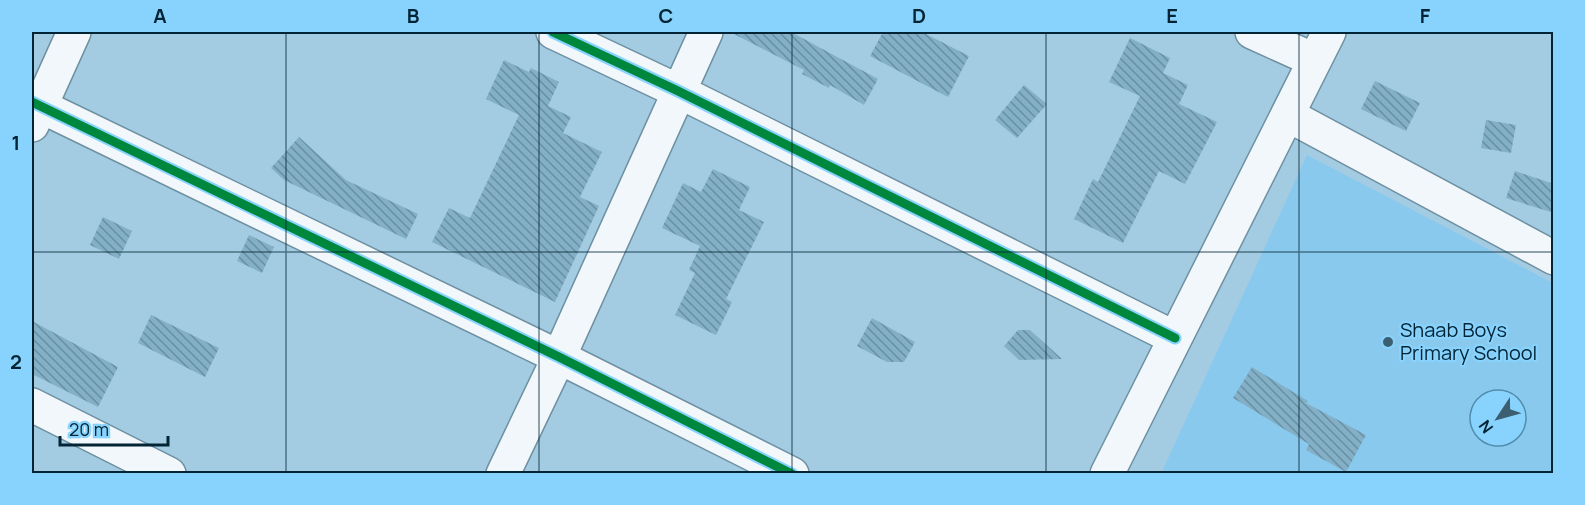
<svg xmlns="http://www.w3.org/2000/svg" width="1585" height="505" font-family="Manrope,sans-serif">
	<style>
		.built { fill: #89c9ed; fill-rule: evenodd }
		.building { fill: url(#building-back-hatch) }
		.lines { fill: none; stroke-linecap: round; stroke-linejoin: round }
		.minor-casing { stroke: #6e90a1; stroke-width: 36 }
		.minor { stroke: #f1f7fb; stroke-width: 33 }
		.cycleway-casing { stroke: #88d3fe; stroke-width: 13 }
		.cycleway { stroke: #00873e; stroke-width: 9 }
		.grid { fill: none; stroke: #032434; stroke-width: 1.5; stroke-opacity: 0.55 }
		.poi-dot { fill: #3b5f71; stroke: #88d3fe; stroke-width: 2 }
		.labels { text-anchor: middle; stroke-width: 4.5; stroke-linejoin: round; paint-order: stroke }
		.poi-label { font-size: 20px; fill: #032434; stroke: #88d3fe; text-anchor: start }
		.neatline { fill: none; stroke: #032434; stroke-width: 2 }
		.grid-label { font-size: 20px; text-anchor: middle; font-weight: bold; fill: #032434 }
	</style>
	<defs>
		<pattern id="building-back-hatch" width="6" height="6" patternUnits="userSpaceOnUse" patternTransform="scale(1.5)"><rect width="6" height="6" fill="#83b0c6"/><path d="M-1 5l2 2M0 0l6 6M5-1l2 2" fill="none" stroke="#698fa2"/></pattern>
	</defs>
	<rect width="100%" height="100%" fill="#a3cce3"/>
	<path class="built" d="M 1307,155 L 1553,283 L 1553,473 L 1161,474 ZM 1480,400 L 1516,400 L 1516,436 L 1480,436 Z"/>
	<path class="building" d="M 730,32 L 791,32 L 878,79 L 864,105 L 830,85 L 829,88 L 802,74 L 804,70 Z
		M 883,32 L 922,32 L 969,56 L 948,97 L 870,56 Z
		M 1130,38 L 1170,58 L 1163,73 L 1188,85 L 1179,104 L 1217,122 L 1185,184 L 1159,171 L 1123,243 L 1074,219 L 1093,179 L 1098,182 L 1140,96 L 1109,82 Z
		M 504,60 L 529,72 L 531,68 L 559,82 L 548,106 L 571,117 L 563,133 L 602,152 L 580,197 L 599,206 L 555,302 L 432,242 L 449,208 L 470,218 L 519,115 L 486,99 Z
		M 1375,81 L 1420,103 L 1406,131 L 1361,109 Z
		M 1024,85 L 1047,104 L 1017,138 L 995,120 Z
		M 1486,120 L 1516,125 L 1511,153 L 1481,148 Z
		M 299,137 L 346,180 L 418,214 L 406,239 L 284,180 L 271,168 Z
		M 713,169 L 750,187 L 739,210 L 764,222 L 726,299 L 732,302 L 716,335 L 675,315 L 695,273 L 689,270 L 700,246 L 662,228 L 683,183 L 701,192 Z
		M 1515,171 L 1554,184 L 1554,213 L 1506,198 Z
		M 103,217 L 132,231 L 119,259 L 90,245 Z
		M 249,235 L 274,247 L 262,273 L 237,261 Z
		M 151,315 L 219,348 L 205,377 L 138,343 Z
		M 872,318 L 915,342 L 904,362 L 887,362 L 857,346 Z
		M 32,321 L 118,367 L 98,407 L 32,374 Z
		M 1018,330 L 1030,330 L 1062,359 L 1019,360 L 1004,346 Z
		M 1252,367 L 1308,401 L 1306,403 L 1366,435 L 1346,472 L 1306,450 L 1309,444 L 1233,398 Z"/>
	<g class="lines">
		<g class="minor-casing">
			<path id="minor" d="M 553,32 L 678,91 L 1175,338
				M 1252,32 L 1314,60
				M 32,102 L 559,357 L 792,474
				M 1288,115 L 1554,258
				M 32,125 L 74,32
				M 32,405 L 169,474
				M 503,474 L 559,357 L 706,32
				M 1107,474 L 1329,32"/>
		</g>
		<use href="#minor" class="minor"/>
		<g class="cycleway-casing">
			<path id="cycleway" d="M 553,32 L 678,91 L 1175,338
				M 32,102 L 559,357 L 792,474"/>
		</g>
		<use href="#cycleway" class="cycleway"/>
	</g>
	<path class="grid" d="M 286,32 L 286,474M 539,32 L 539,474M 792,32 L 792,474M 1046,32 L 1046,474M 1299,32 L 1299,474M 32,252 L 1554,252"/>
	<circle class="poi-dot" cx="1388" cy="342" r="6"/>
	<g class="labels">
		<g class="poi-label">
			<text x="1400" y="337">Shaab Boys<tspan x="1400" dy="23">Primary School</tspan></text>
		</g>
	</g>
	<rect width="1585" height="505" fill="none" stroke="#88d3fe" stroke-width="66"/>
	<g transform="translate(1498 418) rotate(234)"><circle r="28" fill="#88d3fe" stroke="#538dad" stroke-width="1.5"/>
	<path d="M0-4.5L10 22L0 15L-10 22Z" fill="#3b5f71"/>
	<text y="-9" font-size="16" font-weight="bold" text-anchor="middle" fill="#032434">N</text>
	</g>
	<path d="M60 436v9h108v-9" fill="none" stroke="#032434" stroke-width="3"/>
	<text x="69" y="436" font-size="18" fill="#032434" stroke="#88d3fe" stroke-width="4.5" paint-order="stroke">20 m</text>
	<rect x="33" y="33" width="1519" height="439" class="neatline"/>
	<g class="grid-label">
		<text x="160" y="23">A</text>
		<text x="413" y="23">B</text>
		<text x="666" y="23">C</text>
		<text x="919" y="23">D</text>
		<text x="1172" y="23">E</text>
		<text x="1425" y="23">F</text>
		<text x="16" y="150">1</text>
		<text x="16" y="369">2</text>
	</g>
</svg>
